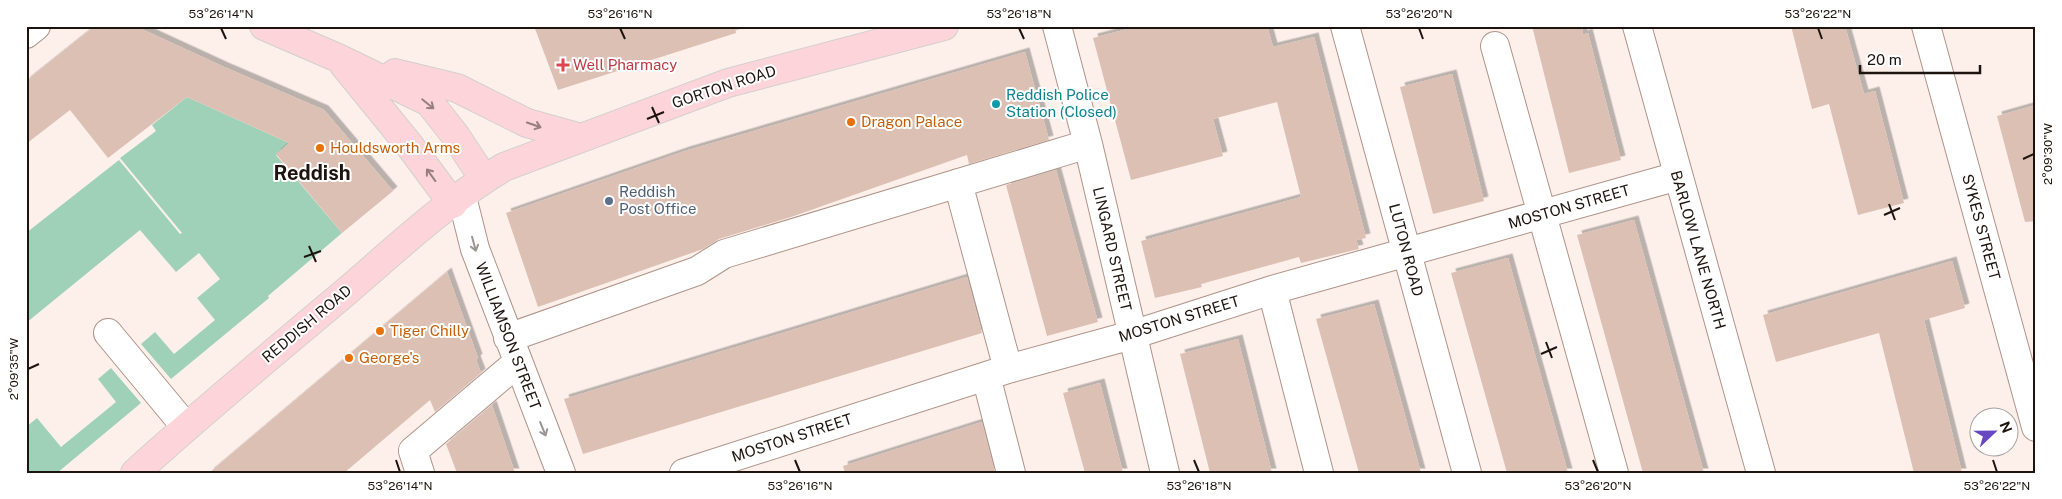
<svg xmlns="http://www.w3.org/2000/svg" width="2062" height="499" font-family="'Public Sans',sans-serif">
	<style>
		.green { fill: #9fd1b9 }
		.building { fill: #ddc0b4; filter: url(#shadow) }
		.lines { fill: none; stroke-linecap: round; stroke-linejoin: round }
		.minor-casing { stroke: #af9388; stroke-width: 30 }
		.major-casing { stroke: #d2d0cf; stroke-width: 30 }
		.minor { stroke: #fff; stroke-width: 28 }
		.major { stroke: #fed4db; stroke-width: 28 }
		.oneway { stroke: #997e7f }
		.oneway2 { stroke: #9a9593 }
		.ticks { fill: none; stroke: #1e140f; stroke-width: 2 }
		.health-dot { fill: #e0444e; stroke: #fff; stroke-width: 2 }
		.culture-dot { fill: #0f9aa8; stroke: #fff; stroke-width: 2 }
		.food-dot { fill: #e8710a; stroke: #fff; stroke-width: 2 }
		.service-dot { fill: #5c6f8a; stroke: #fff; stroke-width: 2 }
		.labels { text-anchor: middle; stroke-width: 4; stroke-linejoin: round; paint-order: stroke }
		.health-label { font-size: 15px; fill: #be3a42; stroke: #fff; text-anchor: start }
		.street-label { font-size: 15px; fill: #1e140f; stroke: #fff }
		.culture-label { font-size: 15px; fill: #0d838f; stroke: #fff; text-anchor: start }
		.food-label { font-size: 15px; fill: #c56008; stroke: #fff; text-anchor: start }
		.service-label { font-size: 15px; fill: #4e5e75; stroke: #fff; text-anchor: start }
		.district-label { font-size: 20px; font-weight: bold; fill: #1e140f; stroke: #fff }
		.neatline { fill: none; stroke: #1e140f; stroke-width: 2 }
		.ticks-label { font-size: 12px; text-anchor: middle; fill: #1e140f }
	</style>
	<defs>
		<filter id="shadow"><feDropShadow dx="4.5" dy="-4.5" stdDeviation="0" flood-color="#0004"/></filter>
	</defs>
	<rect width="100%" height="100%" fill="#fdf0eb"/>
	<path class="green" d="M 187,97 L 289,143 L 276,155 L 342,233 L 268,296 L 269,298 L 171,379 L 141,344 L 155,332 L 174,354 L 215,320 L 197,298 L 220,279 L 199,253 L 176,272 L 140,230 L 26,323 L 26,233 L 119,160 L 180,234 L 182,233 L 120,158 L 156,131 L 152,125 Z
		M 111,368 L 141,403 L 57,473 L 26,473 L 26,427 L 37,418 L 61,447 L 116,402 L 98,379 Z"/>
	<path class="building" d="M 95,26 L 135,26 L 224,67 L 324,110 L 393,191 L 342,233 L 276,154 L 289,143 L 187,97 L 108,158 L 70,110 L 26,144 L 26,81 Z
		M 534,26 L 735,26 L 736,33 L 558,90 Z
		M 1139,26 L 1267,26 L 1273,47 L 1314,37 L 1366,238 L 1356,240 L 1359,249 L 1301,263 L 1299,257 L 1201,284 L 1202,287 L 1155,298 L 1141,241 L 1301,197 L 1277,102 L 1213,119 L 1223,156 L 1131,180 L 1093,38 Z
		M 1532,26 L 1582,26 L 1583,35 L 1588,33 L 1621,160 L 1569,173 Z
		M 1791,26 L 1845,26 L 1864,94 L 1875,91 L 1904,203 L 1858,215 L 1829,104 L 1812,109 Z
		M 1025,52 L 1049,140 L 969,164 L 967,155 L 794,216 L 719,239 L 703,249 L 538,307 L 506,213 L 685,151 Z
		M 1452,74 L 1484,201 L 1433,214 L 1400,87 Z
		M 2036,105 L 2036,221 L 2025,222 L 1997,116 Z
		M 1056,170 L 1098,322 L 1047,336 L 1006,185 Z
		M 1634,220 L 1704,473 L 1643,473 L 1577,235 Z
		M 1508,258 L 1568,473 L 1507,473 L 1451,273 Z
		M 1952,261 L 1965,308 L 1924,320 L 1962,473 L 1914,473 L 1879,333 L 1776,362 L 1763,315 Z
		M 447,272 L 478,358 L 476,360 L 481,373 L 435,412 L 430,400 L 344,473 L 209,473 Z
		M 967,277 L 982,333 L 583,454 L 564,399 Z
		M 1374,304 L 1421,473 L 1359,473 L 1316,319 Z
		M 1238,339 L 1272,473 L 1210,473 L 1180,354 Z
		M 1100,383 L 1123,473 L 1085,473 L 1063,393 Z
		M 492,405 L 515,473 L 457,473 L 446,444 Z
		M 982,422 L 995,473 L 845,473 L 843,466 Z"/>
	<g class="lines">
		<g class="minor-casing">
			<path id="minor" d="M 1057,26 L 1088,144 L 1165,473
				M 1345,26 L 1467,473
				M 1637,26 L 1761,473
				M 1926,26 L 2036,427
				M 26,34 L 36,26
				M 1495,46 L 1614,473
				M 958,183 L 1008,369
				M 462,197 L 475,249 L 561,473
				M 1272,290 L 1319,473
				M 108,333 L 186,427
				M 508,338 L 697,271 L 724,254 L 1088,144
				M 986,376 L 1011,473
				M 420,473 L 413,451 L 517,363
				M 684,473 L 1008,369 L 1132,335 L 1272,290 L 1678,176"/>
		</g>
		<g class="major-casing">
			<path id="major" d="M 264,26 L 338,58 L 429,102 L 455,135 L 484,179
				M 344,65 L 410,146 L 453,204
				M 395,73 L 457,88 L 527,123 L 581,138
				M 135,473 C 204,410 276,351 347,291 C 397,248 448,200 504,167 L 728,83 L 944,26"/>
		</g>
		<use href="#minor" class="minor"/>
		<use href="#major" class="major"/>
	</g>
	<defs><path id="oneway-shaft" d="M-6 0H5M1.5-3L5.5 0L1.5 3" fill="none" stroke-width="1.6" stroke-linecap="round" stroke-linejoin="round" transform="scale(1.25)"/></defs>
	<g class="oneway">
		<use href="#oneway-shaft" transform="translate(428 104) rotate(39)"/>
		<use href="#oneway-shaft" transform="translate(534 125) rotate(19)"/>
		<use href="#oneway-shaft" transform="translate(431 175) rotate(-126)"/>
	</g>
	<g class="oneway2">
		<use href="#oneway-shaft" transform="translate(474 244) rotate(75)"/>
		<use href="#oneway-shaft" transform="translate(543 429) rotate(68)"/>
	</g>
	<path class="ticks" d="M 221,28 L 226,39M 620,28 L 625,39M 1019,28 L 1024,39M 1419,28 L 1423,39M 1818,28 L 1822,39M 652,107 L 659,123M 647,119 L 664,112M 2023,159 L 2034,154M 1889,204 L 1895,220M 1884,215 L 1900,208M 309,246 L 316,262M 304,257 L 321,251M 1546,342 L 1552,358M 1541,354 L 1557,347M 28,369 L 39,364M 396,460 L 400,472M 795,460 L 800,472M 1194,460 L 1199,472M 1593,460 L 1598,472M 1993,460 L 1997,472"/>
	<path class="health-dot" d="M560.5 57.5h5v5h5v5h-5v5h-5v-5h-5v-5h5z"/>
	<circle class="culture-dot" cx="996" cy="104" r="5"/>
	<g class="food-dot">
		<circle cx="851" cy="122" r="5"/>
		<circle cx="320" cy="148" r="5"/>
		<circle cx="380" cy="331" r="5"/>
		<circle cx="349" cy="358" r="5"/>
	</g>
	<circle class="service-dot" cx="609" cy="201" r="5"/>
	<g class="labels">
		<g class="health-label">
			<text x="573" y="70">Well Pharmacy</text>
		</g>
		<g class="street-label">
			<text transform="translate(724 87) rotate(-18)" y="5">GORTON ROAD</text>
			<text transform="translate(1569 207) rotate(-16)" y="5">MOSTON STREET</text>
			<text transform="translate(1981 227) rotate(75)" y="5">SYKES STREET</text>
			<text transform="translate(1112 249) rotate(77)" y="5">LINGARD STREET</text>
			<text transform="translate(1406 250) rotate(75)" y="5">LUTON ROAD</text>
			<text transform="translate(1698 250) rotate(74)" y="5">BARLOW LANE NORTH</text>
			<text transform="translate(1179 319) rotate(-17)" y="5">MOSTON STREET</text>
			<text transform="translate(307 324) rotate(-40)" y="5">REDDISH ROAD</text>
			<text transform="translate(508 336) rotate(69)" y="5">WILLIAMSON STREET</text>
			<text transform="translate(792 438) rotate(-18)" y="5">MOSTON STREET</text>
		</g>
		<g class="culture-label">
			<text x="1006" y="100">Reddish Police<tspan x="1006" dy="17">Station (Closed)</tspan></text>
		</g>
		<g class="food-label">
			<text x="861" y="127">Dragon Palace</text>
			<text x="330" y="153">Houldsworth Arms</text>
			<text x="390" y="336">Tiger Chilly</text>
			<text x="359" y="363">George's</text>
		</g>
		<g class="service-label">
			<text x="619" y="197">Reddish<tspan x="619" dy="17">Post Office</tspan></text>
		</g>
		<g class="district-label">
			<text x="312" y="180">Reddish</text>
		</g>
	</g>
	<rect width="2062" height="499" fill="none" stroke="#ffffff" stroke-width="55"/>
	<g transform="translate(1994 432) rotate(68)"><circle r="24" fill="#ffffff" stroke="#a5a19f"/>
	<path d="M0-4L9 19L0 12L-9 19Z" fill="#6649c2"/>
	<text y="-8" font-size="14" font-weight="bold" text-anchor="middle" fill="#1e140f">N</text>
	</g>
	<path d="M1860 65v8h120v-8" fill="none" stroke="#1e140f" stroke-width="2.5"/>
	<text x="1867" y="65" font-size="15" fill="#1e140f" stroke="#ffffff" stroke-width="4" paint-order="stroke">20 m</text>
	<rect x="28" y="28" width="2006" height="444" class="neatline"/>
	<g class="ticks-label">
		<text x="221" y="18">53°26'14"N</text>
		<text x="620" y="18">53°26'16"N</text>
		<text x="1019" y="18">53°26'18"N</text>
		<text x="1419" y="18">53°26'20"N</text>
		<text x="1818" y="18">53°26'22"N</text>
		<text transform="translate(2048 154) rotate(-90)" y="4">2°09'30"W</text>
		<text transform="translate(14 369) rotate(-90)" y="4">2°09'35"W</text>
		<text x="400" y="490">53°26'14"N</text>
		<text x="800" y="490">53°26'16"N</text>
		<text x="1199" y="490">53°26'18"N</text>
		<text x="1598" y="490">53°26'20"N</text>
		<text x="1997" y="490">53°26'22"N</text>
	</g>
</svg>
